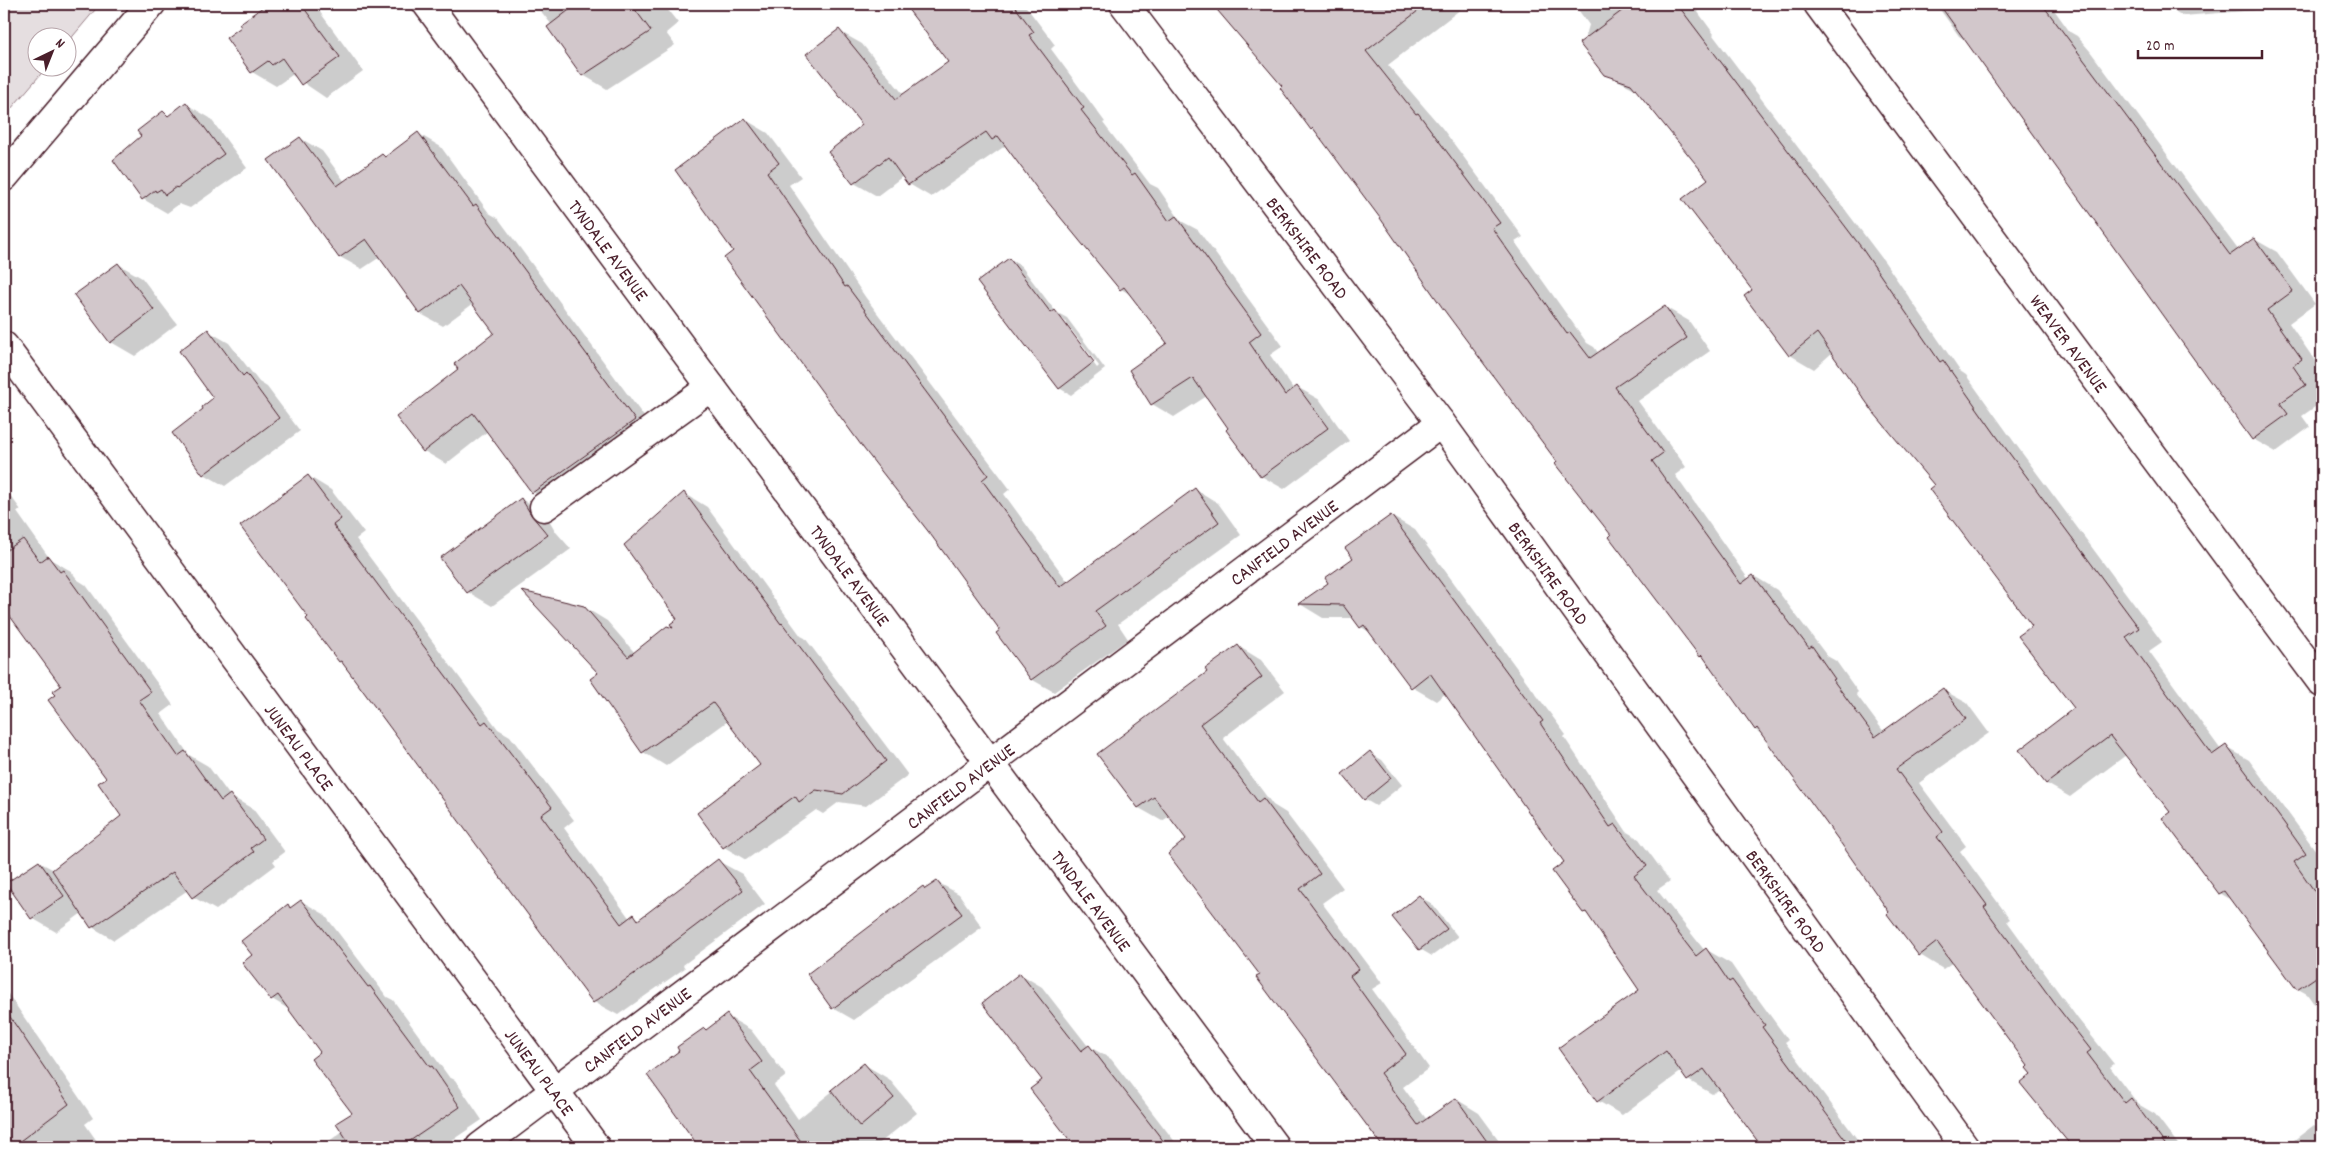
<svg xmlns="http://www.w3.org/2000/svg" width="2326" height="1151" font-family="Dekko,sans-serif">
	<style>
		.green { fill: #e5dee0; stroke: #987e86 }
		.shadow { fill: #0003; fill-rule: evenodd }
		.building { fill: #d2c7cb; stroke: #4a1f2b }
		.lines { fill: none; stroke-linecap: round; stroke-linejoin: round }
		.minor-casing { stroke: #4a1f2b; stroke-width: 31 }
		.minor { stroke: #fff; stroke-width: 28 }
		.labels { text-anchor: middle; stroke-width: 4; stroke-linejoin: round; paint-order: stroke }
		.street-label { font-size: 19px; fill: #4a1f2b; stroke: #fff }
	</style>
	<rect width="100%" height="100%" fill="#fff"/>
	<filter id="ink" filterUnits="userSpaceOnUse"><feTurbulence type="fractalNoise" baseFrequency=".02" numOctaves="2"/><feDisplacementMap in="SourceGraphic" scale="10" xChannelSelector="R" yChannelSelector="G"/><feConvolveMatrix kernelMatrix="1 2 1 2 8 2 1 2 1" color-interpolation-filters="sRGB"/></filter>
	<g filter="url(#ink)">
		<path class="green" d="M 4,4 L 100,4 L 68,42 L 68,38 L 38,38 L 38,68 L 46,68 L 4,117 Z"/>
		<path class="shadow" d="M 269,4 L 314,4 L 363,71 L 326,98 L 292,75 L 276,86 L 252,72 L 228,39 L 243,28 L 240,24 Z
			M 535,4 L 663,4 L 678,23 L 666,33 L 675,45 L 607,89 L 583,75 L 552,25 Z
			M 905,4 L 1024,4 L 1055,45 L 1051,49 L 1105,122 L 1103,123 L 1150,184 L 1158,188 L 1181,221 L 1198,230 L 1283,346 L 1270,355 L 1294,390 L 1297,387 L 1320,400 L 1349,441 L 1284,489 L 1261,476 L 1207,396 L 1174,417 L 1152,404 L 1169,343 L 1133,296 L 1121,289 L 1005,146 L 931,197 L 909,184 L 903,176 L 877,196 L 854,183 L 864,126 L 839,31 L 862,44 L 904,95 L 949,62 Z
			M 1220,4 L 1339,4 L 1345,12 L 1356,4 L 1456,4 L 1461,9 L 1388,65 L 1442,128 L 1523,237 L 1515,242 L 1587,343 L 1594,347 L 1599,354 L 1665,307 L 1689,321 L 1710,351 L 1638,401 L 1686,467 L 1675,475 L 1749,580 L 1754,576 L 1777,590 L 1827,656 L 1836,661 L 1858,692 L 1856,694 L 1884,732 L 1943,690 L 1967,703 L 1989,733 L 1919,783 L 1966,846 L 1960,851 L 2010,919 L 2007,921 L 2078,1019 L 2114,1064 L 2110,1067 L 2138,1104 L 2155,1114 L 2180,1147 L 2070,1147 L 2072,1145 L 2030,1066 L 1953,962 L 1943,969 L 1920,955 L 1891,912 L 1762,734 L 1755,730 L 1706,659 L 1701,656 L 1381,217 L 1318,133 L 1311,129 L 1284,86 Z
			M 1574,4 L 1692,4 L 1714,34 L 1713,35 L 1884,261 L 1960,371 L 1966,375 L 2022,453 L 2162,642 L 2149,651 L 2221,750 L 2226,747 L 2249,760 L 2322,859 L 2322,872 L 2317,876 L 2322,884 L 2322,1015 L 2307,994 L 2298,989 L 2233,901 L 2220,893 L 2171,813 L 2126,755 L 2070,797 L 2047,784 L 2076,708 L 2034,626 L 1936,485 L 1833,352 L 1814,369 L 1790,355 L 1746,296 L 1753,290 L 1710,180 L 1639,91 L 1605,74 L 1583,46 L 1589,25 Z
			M 1936,4 L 2050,4 L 2070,32 L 2077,36 L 2090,51 L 2239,251 L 2254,239 L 2277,252 L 2315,304 L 2289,323 L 2322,371 L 2322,374 L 2315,379 L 2322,390 L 2322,402 L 2302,416 L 2310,427 L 2276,452 L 2253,439 L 1967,41 L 1959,36 Z
			M 2162,4 L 2255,4 L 2256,10 L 2183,16 Z
			M 186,104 L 210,118 L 247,168 L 190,208 L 179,204 L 167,213 L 143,199 L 143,136 L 163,113 L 169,116 Z
			M 746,120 L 768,133 L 801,177 L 789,185 L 866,298 L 1010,489 L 1004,494 L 1068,582 L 1195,489 L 1218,503 L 1241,535 L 1118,624 L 1128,639 L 1054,692 L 1031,679 L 1002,630 L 735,252 Z
			M 419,134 L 441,147 L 489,213 L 498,218 L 656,433 L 555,505 L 533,492 L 488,431 L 446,464 L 424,451 L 398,418 L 459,369 L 496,333 L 474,303 L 443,326 L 421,314 L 380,257 L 362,269 L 340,257 L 300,138 L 322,151 L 345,182 L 382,155 L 386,158 Z
			M 1009,259 L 1021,266 L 1056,312 L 1067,318 L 1105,369 L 1071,395 L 1059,388 ZM 1060,318 L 1063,319 L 1099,366 L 1097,368 Z
			M 118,264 L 142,278 L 177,324 L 135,356 L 111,342 Z
			M 208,331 L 229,343 L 259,382 L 267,387 L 300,431 L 225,486 L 204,474 L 205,409 L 215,398 Z
			M 308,476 L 331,490 L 364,533 L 356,539 L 498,729 L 510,736 L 574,820 L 564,828 L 630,919 L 634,916 L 641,920 L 718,861 L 742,874 L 765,904 L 683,965 L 685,968 L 618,1015 L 594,1002 L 345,664 L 340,662 L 310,617 Z
			M 4,487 L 21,510 L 17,512 L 50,559 L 71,571 L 78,580 L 86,585 L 173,705 L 161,714 L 189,755 L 208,766 L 230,796 L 253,809 L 285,852 L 273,861 L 276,865 L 216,910 L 193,897 L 188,890 L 114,940 L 92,927 L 82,913 L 56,932 L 32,918 L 39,862 L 54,870 L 123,816 L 108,778 L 57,696 L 62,686 L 4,584 Z
			M 684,493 L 707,507 L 801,636 L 805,638 L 908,775 L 866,806 L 839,802 L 823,814 L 816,810 L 746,860 L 724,847 L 762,766 L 728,721 L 666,766 L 643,752 L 592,679 L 600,673 L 584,607 L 607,621 L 635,653 L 676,630 L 679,619 Z
			M 521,499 L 545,513 L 556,532 L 571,549 L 492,606 L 468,592 L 442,558 Z
			M 1391,516 L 1415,530 L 1566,735 L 1564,737 L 1627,832 L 1639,839 L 1670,881 L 1657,890 L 1705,951 L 1707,950 L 1731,964 L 1750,992 L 1756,996 L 1788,1040 L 1785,1042 L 1863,1147 L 1764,1147 L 1720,1089 L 1712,1094 L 1688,1080 L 1682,1071 L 1622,1115 L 1598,1101 L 1641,990 L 1590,916 L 1584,912 L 1566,862 L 1446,693 L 1436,701 L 1412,687 L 1373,634 L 1361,627 L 1354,618 L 1323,618 L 1300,604 L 1329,583 L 1355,558 Z
			M 1238,646 L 1261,660 L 1285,691 L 1223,738 L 1273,805 L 1286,813 L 1343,888 L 1322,903 L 1382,983 L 1372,989 L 1429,1068 L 1403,1087 L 1427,1120 L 1456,1099 L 1479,1113 L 1504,1147 L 1384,1147 L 1258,978 L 1261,975 L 1188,840 L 1170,816 L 1162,821 L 1139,808 L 1099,754 L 1209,672 Z
			M 1370,753 L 1382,760 L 1402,785 L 1376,806 L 1364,799 Z
			M 937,882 L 959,894 L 982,927 L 854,1020 L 833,1008 L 923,888 L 926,890 Z
			M 1419,897 L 1431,903 L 1458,937 L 1432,956 L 1420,949 Z
			M 301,901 L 324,914 L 387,997 L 393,1000 L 449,1077 L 455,1080 L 482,1120 L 442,1147 L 321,1147 L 343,1131 L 353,1113 L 321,1053 L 290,1010 L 272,999 L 254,955 L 288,906 L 292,908 Z
			M 1020,974 L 1042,987 L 1088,1046 L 1111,1059 L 1179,1147 L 1077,1147 L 1032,1089 L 1044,1080 Z
			M 4,988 L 87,1109 L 93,1118 L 85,1124 L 101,1147 L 4,1147 Z
			M 727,1016 L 751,1030 L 786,1076 L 774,1085 L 798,1119 L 865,1065 L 889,1079 L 917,1113 L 875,1147 L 707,1147 L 691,1126 L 707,1031 Z
			M 2314,1125 L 2322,1130 L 2322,1147 L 2285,1147 Z"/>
		<path class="building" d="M 267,4 L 301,4 L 340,57 L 301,85 L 282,58 L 272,65 L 268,61 L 251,73 L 226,38 L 241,27 L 239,24 Z
			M 577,4 L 631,4 L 651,31 L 582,76 L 547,27 Z
			M 904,4 L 1013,4 L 1034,32 L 1029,35 L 1084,108 L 1081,110 L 1132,175 L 1135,173 L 1169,221 L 1176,216 L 1261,333 L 1249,342 L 1285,395 L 1297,386 L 1328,428 L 1261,477 L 1226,430 L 1228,428 L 1193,378 L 1151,405 L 1129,370 L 1167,343 L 1124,287 L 1120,290 L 1038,190 L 998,136 L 992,140 L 986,132 L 908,185 L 888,157 L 853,184 L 828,152 L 862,125 L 806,54 L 839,29 L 896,99 L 948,62 Z
			M 1212,4 L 1427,4 L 1366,51 L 1416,114 L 1418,113 L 1500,223 L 1492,228 L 1567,334 L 1570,332 L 1590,358 L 1665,306 L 1687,338 L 1615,387 L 1663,453 L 1652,461 L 1741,584 L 1753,575 L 1809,648 L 1812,646 L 1835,679 L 1833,680 L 1875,737 L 1943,688 L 1966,719 L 1896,769 L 1943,832 L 1937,837 L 1987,905 L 1984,907 L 2055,1004 L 2091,1050 L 2087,1053 L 2125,1103 L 2131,1098 L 2167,1147 L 2072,1147 L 2020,1083 L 2031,1074 L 2026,1068 L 2028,1066 L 1937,942 L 1919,956 L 1887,914 L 1889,912 L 1840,842 L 1757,728 L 1755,730 L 1702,655 L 1700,657 L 1609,537 L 1611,535 L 1555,464 L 1557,462 L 1444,310 L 1380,218 L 1313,128 L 1311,130 L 1280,88 L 1282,86 Z
			M 1631,4 L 1677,4 L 1861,247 L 1940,362 L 1943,360 L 1998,438 L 2139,628 L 2126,637 L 2212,755 L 2226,745 L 2284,823 L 2306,854 L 2294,862 L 2322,902 L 2322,973 L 2297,990 L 2224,891 L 2219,894 L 2162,818 L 2170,812 L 2110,736 L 2046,784 L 2019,750 L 2074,708 L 2018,636 L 2032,626 L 1929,489 L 1934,485 L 1874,413 L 1817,333 L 1789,356 L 1744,296 L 1752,290 L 1682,199 L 1708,179 L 1631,84 L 1604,75 L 1579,43 Z
			M 1939,4 L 2042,4 L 2230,255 L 2254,238 L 2293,291 L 2267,310 L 2302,359 L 2293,366 L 2306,385 L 2280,403 L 2288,414 L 2252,440 Z
			M 186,102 L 224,154 L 177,188 L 176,187 L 165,195 L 161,189 L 156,192 L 155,190 L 142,200 L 113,160 L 141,136 L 137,131 L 163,111 L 168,116 Z
			M 745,118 L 779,163 L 767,172 L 845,287 L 847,286 L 988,475 L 982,480 L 1060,587 L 1195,488 L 1219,522 L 1095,611 L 1106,626 L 1031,680 L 996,633 L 1000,630 L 931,535 L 864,449 L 724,258 L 733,251 L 675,170 Z
			M 418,132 L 473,206 L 476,204 L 635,420 L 532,493 L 473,413 L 423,452 L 396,417 L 458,369 L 454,364 L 494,333 L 459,286 L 420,314 L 366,239 L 339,258 L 268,160 L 300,137 L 337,186 L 382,154 L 385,157 Z
			M 1009,258 L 1051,313 L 1055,310 L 1094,362 L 1059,389 L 977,282 Z
			M 118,263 L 154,310 L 110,343 L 74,295 Z
			M 208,329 L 243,376 L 246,373 L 279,418 L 203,475 L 172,433 L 203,409 L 202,407 L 213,398 L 179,351 Z
			M 308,475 L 341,519 L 333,525 L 482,724 L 486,721 L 552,807 L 541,815 L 621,924 L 634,914 L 638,920 L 718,859 L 743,890 L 661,952 L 662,954 L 593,1003 L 341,661 L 339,662 L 306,619 L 308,617 L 240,526 Z
			M 684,492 L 781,624 L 782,623 L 886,761 L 843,794 L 816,790 L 799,802 L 795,796 L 723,848 L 697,813 L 760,765 L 713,703 L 642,753 L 590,679 L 598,673 L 522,591 L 584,606 L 628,657 L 667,626 L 673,628 L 670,624 L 677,619 L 624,545 Z
			M 521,498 L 532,516 L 548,535 L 467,593 L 440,558 Z
			M 1391,515 L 1543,721 L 1540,723 L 1610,827 L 1615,824 L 1647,866 L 1634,876 L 1696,956 L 1706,948 L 1729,982 L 1732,980 L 1765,1025 L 1762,1027 L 1851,1147 L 1762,1147 L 1704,1069 L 1687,1081 L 1666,1051 L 1597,1102 L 1558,1048 L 1639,990 L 1586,912 L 1583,913 L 1552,871 L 1564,862 L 1430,673 L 1411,688 L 1364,625 L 1360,628 L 1343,605 L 1298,604 L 1328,583 L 1325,578 L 1353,558 L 1345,548 Z
			M 23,539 L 40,562 L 48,556 L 60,572 L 63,570 L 151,692 L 139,700 L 178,756 L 185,751 L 221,801 L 230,794 L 263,839 L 251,848 L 254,852 L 192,898 L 173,872 L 91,928 L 52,870 L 121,816 L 98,783 L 106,778 L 48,700 L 55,695 L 52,692 L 61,686 L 4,608 L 4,552 Z
			M 1238,645 L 1262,677 L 1200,724 L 1258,802 L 1263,798 L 1320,874 L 1300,889 L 1359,969 L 1350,976 L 1406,1054 L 1380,1073 L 1418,1125 L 1456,1098 L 1491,1147 L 1383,1147 L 1256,977 L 1260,975 L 1168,854 L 1186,839 L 1154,797 L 1138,808 L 1097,754 L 1207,672 L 1205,669 Z
			M 1370,751 L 1391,778 L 1364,800 L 1342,774 Z
			M 39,861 L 64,896 L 31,919 L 6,883 Z
			M 937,881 L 962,914 L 832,1009 L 807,974 L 923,886 L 925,889 Z
			M 1419,895 L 1447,929 L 1419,950 L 1392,917 Z
			M 301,900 L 368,987 L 370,986 L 430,1067 L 432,1066 L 460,1107 L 401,1147 L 352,1147 L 336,1123 L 352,1113 L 311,1059 L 320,1052 L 278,995 L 271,1000 L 242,963 L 252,955 L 241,941 L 288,904 L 290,908 Z
			M 1020,973 L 1081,1051 L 1089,1045 L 1168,1147 L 1075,1147 L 1030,1089 L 1042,1080 L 982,1003 Z
			M 4,1008 L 69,1104 L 12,1147 L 4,1147 Z
			M 727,1014 L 762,1062 L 750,1071 L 805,1147 L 699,1147 L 647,1075 L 679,1051 L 677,1047 L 704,1028 L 706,1030 Z
			M 864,1063 L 894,1098 L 860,1127 L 831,1090 Z"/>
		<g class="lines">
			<g class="minor-casing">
				<g id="minor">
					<path id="s1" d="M 427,4 L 1275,1147"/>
					<path id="s2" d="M 1124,4 L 1441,423 L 1965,1147"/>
					<path id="s3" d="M 1818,4 L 2322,683"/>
					<path d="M 4,177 L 151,4"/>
					<path id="s4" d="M 4,346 L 596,1147"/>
					<path d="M 544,507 L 711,387"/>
					<path id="s5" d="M 480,1147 L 1441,423"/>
				</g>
			</g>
			<use href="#minor" class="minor"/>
		</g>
	</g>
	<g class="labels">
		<g class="street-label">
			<text dy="7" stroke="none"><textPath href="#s2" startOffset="305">BERKSHIRE ROAD</textPath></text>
			<text dy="7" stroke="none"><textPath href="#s1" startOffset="306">TYNDALE AVENUE</textPath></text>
			<text dy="7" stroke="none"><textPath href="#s3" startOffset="422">WEAVER AVENUE</textPath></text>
			<text dy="7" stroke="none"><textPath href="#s5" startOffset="1006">CANFIELD AVENUE</textPath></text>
			<text dy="7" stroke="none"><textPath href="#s2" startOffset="710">BERKSHIRE ROAD</textPath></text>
			<text dy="7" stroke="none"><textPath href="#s1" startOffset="711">TYNDALE AVENUE</textPath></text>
			<text dy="7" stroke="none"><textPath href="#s4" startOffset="498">JUNEAU PLACE</textPath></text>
			<text dy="7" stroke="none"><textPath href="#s5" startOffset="601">CANFIELD AVENUE</textPath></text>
			<text dy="7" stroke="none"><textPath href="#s2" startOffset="1115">BERKSHIRE ROAD</textPath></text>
			<text dy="7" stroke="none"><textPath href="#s1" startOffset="1116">TYNDALE AVENUE</textPath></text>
			<text dy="7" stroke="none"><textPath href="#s5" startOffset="196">CANFIELD AVENUE</textPath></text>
			<text dy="7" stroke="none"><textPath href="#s4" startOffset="902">JUNEAU PLACE</textPath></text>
		</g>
	</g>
	<rect width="2326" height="1151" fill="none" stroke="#fff" stroke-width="20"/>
	<rect x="10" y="10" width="2306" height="1131" fill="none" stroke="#4a1f2b" stroke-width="2" filter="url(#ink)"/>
	<g transform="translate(52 52) rotate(43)"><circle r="24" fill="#ffffff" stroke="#b7a5aa"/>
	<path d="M0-4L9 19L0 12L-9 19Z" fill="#4a1f2b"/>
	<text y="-8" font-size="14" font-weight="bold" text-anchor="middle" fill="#4a1f2b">N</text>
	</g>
	<path d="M2138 50v8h124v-8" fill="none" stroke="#4a1f2b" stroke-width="2.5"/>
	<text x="2146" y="50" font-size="15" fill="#4a1f2b" stroke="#ffffff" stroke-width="4" paint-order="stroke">20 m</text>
</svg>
